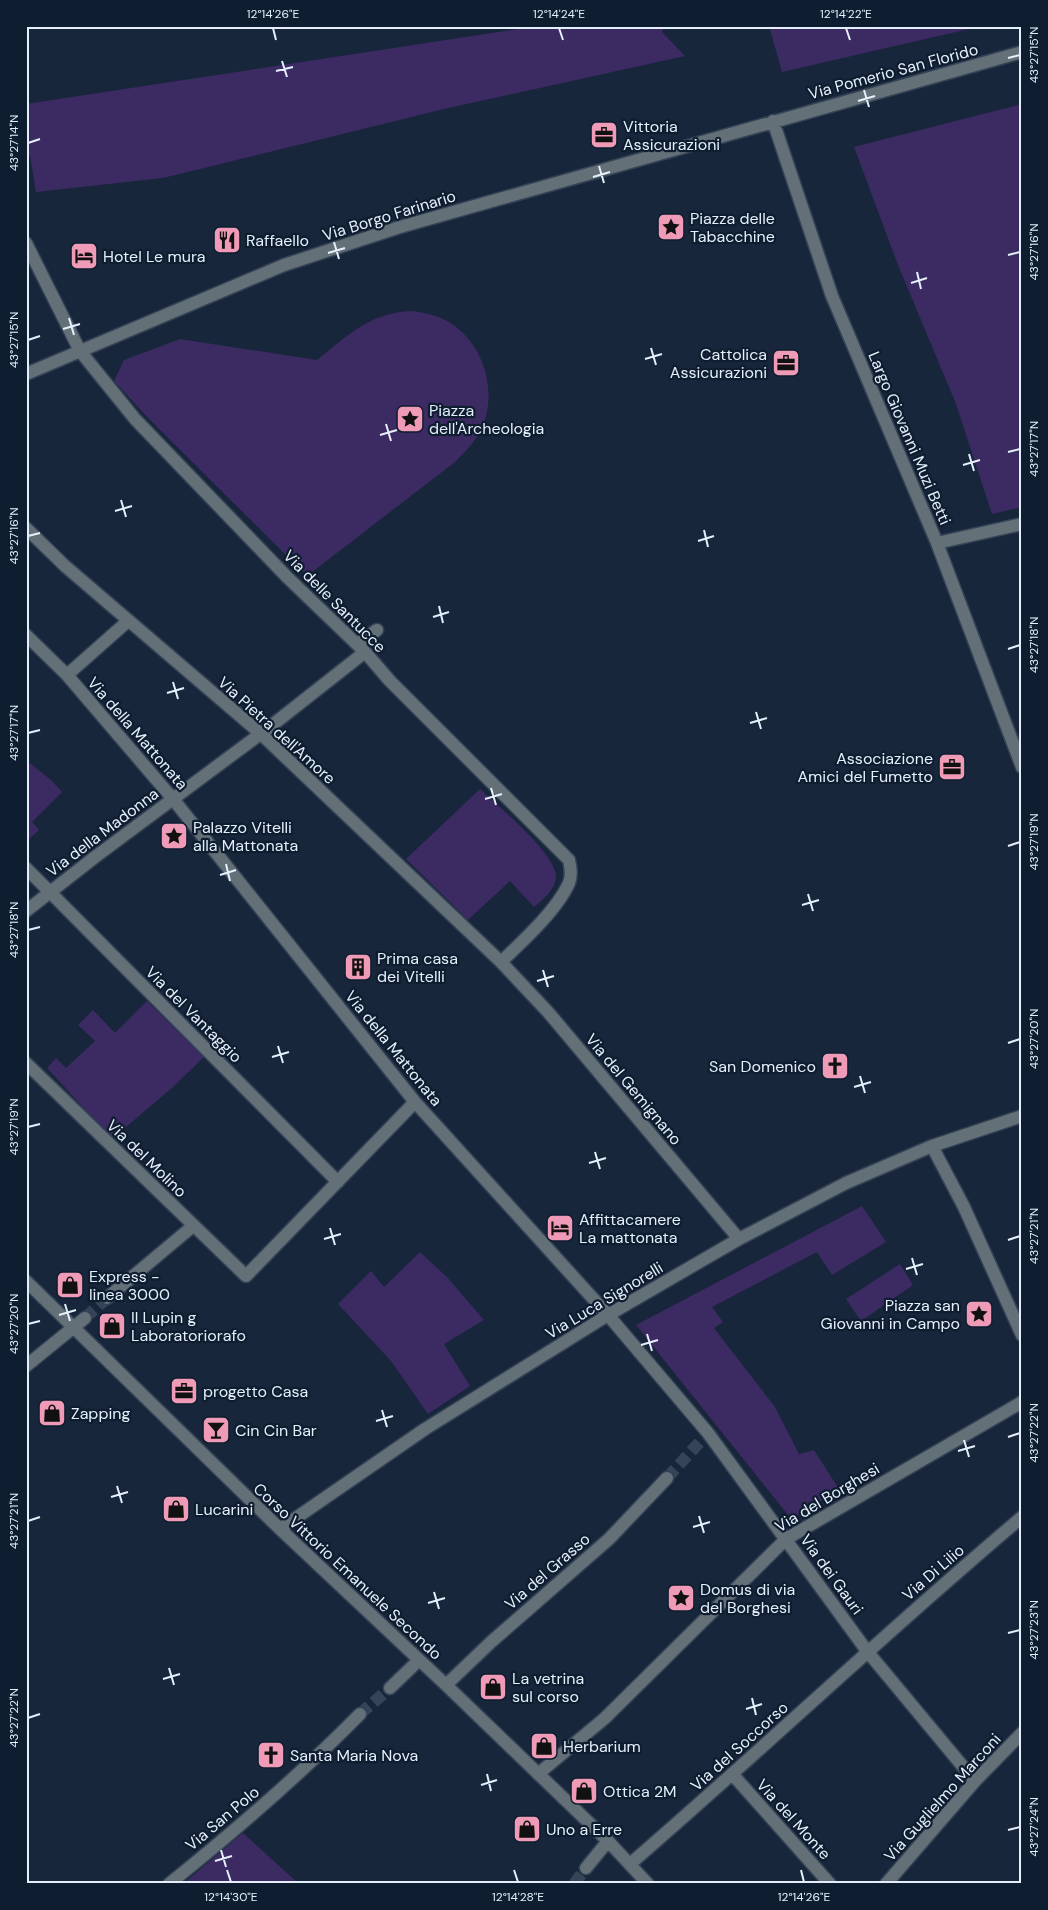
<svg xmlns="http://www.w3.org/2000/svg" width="1048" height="1910" font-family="'DM Sans',sans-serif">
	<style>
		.green { fill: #3c2a62 }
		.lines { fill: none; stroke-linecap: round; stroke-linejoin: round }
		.minor-tunnel { stroke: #364457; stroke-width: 12; stroke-dasharray: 12 6; stroke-linecap: butt }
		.minor-casing { stroke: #344255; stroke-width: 15 }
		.minor { stroke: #647077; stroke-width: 12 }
		.ticks { fill: none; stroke: #e5effc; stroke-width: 2 }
		.labels { text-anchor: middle; stroke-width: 4.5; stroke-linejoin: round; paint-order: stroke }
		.street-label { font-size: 16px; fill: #e5effc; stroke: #0e1d2f }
		.poi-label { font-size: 16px; fill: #e5effc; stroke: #0e1d2f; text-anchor: start }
		.neatline { fill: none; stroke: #e5effc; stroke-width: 2 }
		.ticks-label { font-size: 12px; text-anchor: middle; fill: #e5effc }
	</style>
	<rect width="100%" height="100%" fill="#17263a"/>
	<path class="green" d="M 538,26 L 665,26 L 662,32 L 685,56 L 444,109 L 163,178 L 36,192 L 30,156 L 26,156 L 26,104 Z
		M 769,26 L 982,26 L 782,72 Z
		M 1022,104 L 1022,507 L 992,514 L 956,404 L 898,265 L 854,147 Z
		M 413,311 C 419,312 426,313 432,315 C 477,327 500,383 483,425 C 477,440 466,451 455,462 L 307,576 L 148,418 L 114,381 L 124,360 L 180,339 L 317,360 C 348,335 371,312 413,311 Z
		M 26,760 L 51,780 L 62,792 L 32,822 L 39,830 L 26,842 L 26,796 L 29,793 L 26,789 Z
		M 480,789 C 497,805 556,854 556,876 C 556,889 543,900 534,907 L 510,881 L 468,920 L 406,859 Z
		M 147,1001 L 204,1057 L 173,1087 L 112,1139 L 47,1068 L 56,1058 L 66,1068 L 95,1041 L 78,1025 L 93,1010 L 115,1033 Z
		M 862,1206 L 886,1242 L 832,1275 L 817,1252 L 712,1307 L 723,1322 L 714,1328 L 775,1407 L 799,1454 L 814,1450 L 839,1489 L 792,1520 L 636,1325 Z
		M 420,1252 L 447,1277 L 484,1320 L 444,1344 L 470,1386 L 428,1414 L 391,1361 L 338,1304 L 371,1271 L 384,1287 Z
		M 900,1264 L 913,1285 L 861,1321 L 846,1299 Z
		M 243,1833 L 299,1884 L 183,1884 Z"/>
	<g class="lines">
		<path class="minor-tunnel" d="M 85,1318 L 107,1298
			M 667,1478 L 708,1433
			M 360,1714 L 390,1688
			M 574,1884 L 586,1868"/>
		<g class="minor-casing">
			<path id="minor" d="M 773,121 L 832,296 L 937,543 L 1022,767
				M 26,243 L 80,351 L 135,419 L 287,577 L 365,652 L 390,681 L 569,860 C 571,868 572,875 569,883 C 557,910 523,941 501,962
				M 26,374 L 284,265 L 400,227 L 1022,52
				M 26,528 L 65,566 L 260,733 L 501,962 L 548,1012 L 739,1239
				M 937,543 L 1022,524
				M 26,635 L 67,675 L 173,799 L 415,1102 L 608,1315 L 708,1433 L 867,1651 L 975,1781
				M 357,644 L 377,630
				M 67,675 L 128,621
				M 26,868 L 338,1182
				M 26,911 L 95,857 L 271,726 L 365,652
				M 26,1063 L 246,1276 L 415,1102
				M 932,1146 L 964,1207 L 1022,1335
				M 26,1281 L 280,1529 L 446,1685 L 608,1841 L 648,1884
				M 107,1298 L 193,1226
				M 26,1366 L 85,1318
				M 280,1529 L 425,1429 L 608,1315 L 739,1239 L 846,1183 L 932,1146 L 1022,1116
				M 446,1685 L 491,1642 L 609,1539 L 667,1478
				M 390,1688 L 419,1660
				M 538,1774 L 605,1718 L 786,1539 L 1022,1402
				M 733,1775 L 830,1884
				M 630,1864 C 762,1750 888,1630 1022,1517
				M 586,1868 L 608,1841
				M 169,1884 C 236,1830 300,1775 360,1714
				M 886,1884 L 975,1781 L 1022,1733"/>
		</g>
		<use href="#minor" class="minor"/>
	</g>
	<path class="ticks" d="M 273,28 L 276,40M 559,28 L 563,40M 846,28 L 850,40M 1008,58 L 1020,55M 282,61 L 287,77M 276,71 L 293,67M 864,90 L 869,107M 858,101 L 875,96M 28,143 L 40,139M 599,166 L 604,183M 593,177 L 610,172M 334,242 L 339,259M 328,253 L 345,248M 1008,255 L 1020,252M 917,272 L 921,289M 911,283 L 927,278M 69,318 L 74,335M 63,329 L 80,324M 28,340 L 40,336M 651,348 L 656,365M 645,359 L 662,354M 386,424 L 391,441M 380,435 L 397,430M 1008,452 L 1020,449M 969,454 L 974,471M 963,465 L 980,460M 121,500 L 126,517M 115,511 L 132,506M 704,530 L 708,547M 28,536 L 40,533M 698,541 L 714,536M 439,606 L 443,623M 433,617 L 449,612M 1008,649 L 1020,645M 173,682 L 178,699M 167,693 L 184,688M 756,712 L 761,729M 750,723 L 767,718M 28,733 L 40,730M 491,788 L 496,805M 485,799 L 502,794M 1008,846 L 1020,842M 226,864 L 230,881M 220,875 L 236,870M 808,894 L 813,911M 802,905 L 819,900M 28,930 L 40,927M 543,970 L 548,987M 537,981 L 554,976M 1008,1043 L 1020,1039M 278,1046 L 283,1063M 272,1057 L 289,1052M 860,1076 L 865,1093M 854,1087 L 871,1082M 28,1127 L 40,1124M 595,1152 L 600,1169M 589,1163 L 606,1158M 330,1228 L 335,1245M 324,1239 L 341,1234M 1008,1240 L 1020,1236M 912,1258 L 917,1275M 906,1269 L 923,1264M 65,1304 L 70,1321M 59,1315 L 76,1310M 28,1324 L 40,1321M 647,1334 L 652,1351M 641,1345 L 658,1340M 382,1410 L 387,1427M 376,1421 L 393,1416M 1008,1437 L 1020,1433M 964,1440 L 969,1457M 958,1451 L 975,1446M 117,1486 L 122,1503M 111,1497 L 128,1492M 699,1516 L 704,1533M 28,1521 L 40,1517M 693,1527 L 710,1522M 434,1592 L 439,1609M 428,1603 L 445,1598M 1008,1633 L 1020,1630M 169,1668 L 174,1685M 163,1679 L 180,1674M 752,1698 L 756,1715M 746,1709 L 762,1704M 28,1718 L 40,1714M 487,1774 L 491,1791M 481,1785 L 497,1780M 1008,1830 L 1020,1827M 221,1850 L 226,1867M 215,1861 L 232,1856M 227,1870 L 231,1882M 514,1870 L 518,1882M 801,1870 L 804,1882"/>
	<defs>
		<g id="office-square" transform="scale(1.4375)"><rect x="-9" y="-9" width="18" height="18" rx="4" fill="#ef9ab7" stroke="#0e1d2f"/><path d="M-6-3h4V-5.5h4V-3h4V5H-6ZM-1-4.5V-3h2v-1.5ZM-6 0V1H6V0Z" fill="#111"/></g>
		<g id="sight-square" transform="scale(1.4375)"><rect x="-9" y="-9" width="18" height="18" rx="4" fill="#ef9ab7" stroke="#0e1d2f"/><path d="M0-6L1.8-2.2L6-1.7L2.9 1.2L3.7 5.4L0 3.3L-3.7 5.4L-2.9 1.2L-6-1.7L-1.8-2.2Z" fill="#111"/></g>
		<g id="restaurant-square" transform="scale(1.4375)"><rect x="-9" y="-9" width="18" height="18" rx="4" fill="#ef9ab7" stroke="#0e1d2f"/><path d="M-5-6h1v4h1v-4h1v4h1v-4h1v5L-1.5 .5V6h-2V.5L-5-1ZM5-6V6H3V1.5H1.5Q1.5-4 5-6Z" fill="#111"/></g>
		<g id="hotel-square" transform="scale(1.4375)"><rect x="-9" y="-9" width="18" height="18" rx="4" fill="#ef9ab7" stroke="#0e1d2f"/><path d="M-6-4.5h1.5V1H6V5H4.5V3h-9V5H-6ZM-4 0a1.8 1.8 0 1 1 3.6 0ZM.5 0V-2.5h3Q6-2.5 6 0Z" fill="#111"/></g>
		<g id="building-square" transform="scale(1.4375)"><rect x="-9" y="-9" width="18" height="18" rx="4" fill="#ef9ab7" stroke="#0e1d2f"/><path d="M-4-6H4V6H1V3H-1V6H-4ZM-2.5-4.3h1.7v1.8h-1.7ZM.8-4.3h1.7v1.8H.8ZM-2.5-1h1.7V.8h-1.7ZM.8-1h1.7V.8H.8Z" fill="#111"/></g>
		<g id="church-square" transform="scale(1.4375)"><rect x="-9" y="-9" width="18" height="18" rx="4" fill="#ef9ab7" stroke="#0e1d2f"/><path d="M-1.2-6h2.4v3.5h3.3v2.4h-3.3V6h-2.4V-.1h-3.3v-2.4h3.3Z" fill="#111"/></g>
		<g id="shop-square" transform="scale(1.4375)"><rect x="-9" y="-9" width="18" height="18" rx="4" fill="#ef9ab7" stroke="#0e1d2f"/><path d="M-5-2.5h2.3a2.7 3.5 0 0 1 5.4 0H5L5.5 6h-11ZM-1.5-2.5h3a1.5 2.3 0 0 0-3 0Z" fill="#111"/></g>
		<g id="bar-square" transform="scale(1.4375)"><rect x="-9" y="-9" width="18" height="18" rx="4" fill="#ef9ab7" stroke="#0e1d2f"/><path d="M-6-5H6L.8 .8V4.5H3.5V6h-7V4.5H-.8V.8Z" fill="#111"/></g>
	</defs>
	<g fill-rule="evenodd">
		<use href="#office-square" x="604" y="135"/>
		<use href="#sight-square" x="671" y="227"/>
		<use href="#restaurant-square" x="227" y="240"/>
		<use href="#hotel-square" x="84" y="256"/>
		<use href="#office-square" x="786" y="363"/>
		<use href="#sight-square" x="410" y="419"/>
		<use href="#office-square" x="952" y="767"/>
		<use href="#sight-square" x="174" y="836"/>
		<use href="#building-square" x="358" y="967"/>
		<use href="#church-square" x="835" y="1066"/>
		<use href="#hotel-square" x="560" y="1228"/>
		<use href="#shop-square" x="70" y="1285"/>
		<use href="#sight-square" x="979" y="1314"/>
		<use href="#shop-square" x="112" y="1326"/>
		<use href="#office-square" x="184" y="1391"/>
		<use href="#shop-square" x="52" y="1413"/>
		<use href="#bar-square" x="216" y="1430"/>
		<use href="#shop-square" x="176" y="1509"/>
		<use href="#sight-square" x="681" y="1598"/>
		<use href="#shop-square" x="493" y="1687"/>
		<use href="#shop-square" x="544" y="1746"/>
		<use href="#church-square" x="271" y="1755"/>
		<use href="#shop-square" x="584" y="1791"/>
		<use href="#shop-square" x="527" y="1829"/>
	</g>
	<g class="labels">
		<g class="street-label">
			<text transform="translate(893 71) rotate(-15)" y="6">Via Pomerio San Florido</text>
			<text transform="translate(389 215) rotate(-17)" y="6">Via Borgo Farinario</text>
			<text transform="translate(910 438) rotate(67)" y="6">Largo Giovanni Muzi Betti</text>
			<text transform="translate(335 601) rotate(45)" y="6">Via delle Santucce</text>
			<text transform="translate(277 730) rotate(42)" y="6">Via Pietra dell'Amore</text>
			<text transform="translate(138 733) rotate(49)" y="6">Via della Mattonata</text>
			<text transform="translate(102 832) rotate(-37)" y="6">Via della Madonna</text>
			<text transform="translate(194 1014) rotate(45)" y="6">Via del Vantaggio</text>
			<text transform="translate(394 1048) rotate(51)" y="6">Via della Mattonata</text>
			<text transform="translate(634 1089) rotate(50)" y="6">Via del Gemignano</text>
			<text transform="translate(147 1158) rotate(44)" y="6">Via del Molino</text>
			<text transform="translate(604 1300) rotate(-31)" y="6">Via Luca Signorelli</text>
			<text transform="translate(827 1497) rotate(-31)" y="6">Via del Borghesi</text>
			<text transform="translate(348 1571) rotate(43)" y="6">Corso Vittorio Emanuele Secondo</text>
			<text transform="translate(547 1571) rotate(-41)" y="6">Via del Grasso</text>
			<text transform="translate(933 1572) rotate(-41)" y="6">Via Di Lilio</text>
			<text transform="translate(832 1574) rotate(54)" y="6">Via dei Gauri</text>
			<text transform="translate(739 1746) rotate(-42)" y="6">Via del Soccorso</text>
			<text transform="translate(942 1797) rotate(-48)" y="6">Via Guglielmo Marconi</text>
			<text transform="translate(222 1818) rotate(-40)" y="6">Via San Polo</text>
			<text transform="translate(794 1819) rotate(48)" y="6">Via del Monte</text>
		</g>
		<g class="poi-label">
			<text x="623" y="132">Vittoria<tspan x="623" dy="18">Assicurazioni</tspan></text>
			<text x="690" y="224">Piazza delle<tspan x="690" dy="18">Tabacchine</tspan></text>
			<text x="246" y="246">Raffaello</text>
			<text x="103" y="262">Hotel Le mura</text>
			<text x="767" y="360" text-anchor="end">Cattolica<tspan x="767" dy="18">Assicurazioni</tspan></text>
			<text x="429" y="416">Piazza<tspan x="429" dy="18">dell'Archeologia</tspan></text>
			<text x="933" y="764" text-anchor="end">Associazione<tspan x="933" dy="18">Amici del Fumetto</tspan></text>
			<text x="193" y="833">Palazzo Vitelli<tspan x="193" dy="18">alla Mattonata</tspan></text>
			<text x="377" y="964">Prima casa<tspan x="377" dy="18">dei Vitelli</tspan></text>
			<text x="816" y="1072" text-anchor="end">San Domenico</text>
			<text x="579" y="1225">Affittacamere<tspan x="579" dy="18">La mattonata</tspan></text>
			<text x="89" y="1282">Express -<tspan x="89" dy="18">linea 3000</tspan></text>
			<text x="960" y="1311" text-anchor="end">Piazza san<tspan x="960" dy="18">Giovanni in Campo</tspan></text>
			<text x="131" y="1323">Il Lupin g<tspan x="131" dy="18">Laboratoriorafo</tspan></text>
			<text x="203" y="1397">progetto Casa</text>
			<text x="71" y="1419">Zapping</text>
			<text x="235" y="1436">Cin Cin Bar</text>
			<text x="195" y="1515">Lucarini</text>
			<text x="700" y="1595">Domus di via<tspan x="700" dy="18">del Borghesi</tspan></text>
			<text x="512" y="1684">La vetrina<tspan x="512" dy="18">sul corso</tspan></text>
			<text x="563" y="1752">Herbarium</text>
			<text x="290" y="1761">Santa Maria Nova</text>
			<text x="603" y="1797">Ottica 2M</text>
			<text x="546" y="1835">Uno a Erre</text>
		</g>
	</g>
	<rect width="1048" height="1910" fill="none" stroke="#0e1d2f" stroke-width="55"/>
	<rect x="28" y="28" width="992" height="1854" class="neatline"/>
	<g class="ticks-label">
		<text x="273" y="18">12°14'26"E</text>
		<text x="559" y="18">12°14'24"E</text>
		<text x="846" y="18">12°14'22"E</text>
		<text transform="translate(1034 55) rotate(-90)" y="4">43°27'15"N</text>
		<text transform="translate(14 143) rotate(-90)" y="4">43°27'14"N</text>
		<text transform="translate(1034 252) rotate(-90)" y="4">43°27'16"N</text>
		<text transform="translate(14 340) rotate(-90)" y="4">43°27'15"N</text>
		<text transform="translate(1034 449) rotate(-90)" y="4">43°27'17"N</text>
		<text transform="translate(14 536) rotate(-90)" y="4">43°27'16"N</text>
		<text transform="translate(1034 645) rotate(-90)" y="4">43°27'18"N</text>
		<text transform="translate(14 733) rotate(-90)" y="4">43°27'17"N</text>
		<text transform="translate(1034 842) rotate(-90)" y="4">43°27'19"N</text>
		<text transform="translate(14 930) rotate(-90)" y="4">43°27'18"N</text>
		<text transform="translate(1034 1039) rotate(-90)" y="4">43°27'20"N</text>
		<text transform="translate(14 1127) rotate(-90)" y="4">43°27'19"N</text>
		<text transform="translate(1034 1236) rotate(-90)" y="4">43°27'21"N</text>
		<text transform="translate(14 1324) rotate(-90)" y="4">43°27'20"N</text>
		<text transform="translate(1034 1433) rotate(-90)" y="4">43°27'22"N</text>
		<text transform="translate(14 1521) rotate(-90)" y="4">43°27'21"N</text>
		<text transform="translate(1034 1630) rotate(-90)" y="4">43°27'23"N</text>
		<text transform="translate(14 1718) rotate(-90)" y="4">43°27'22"N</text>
		<text transform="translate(1034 1827) rotate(-90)" y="4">43°27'24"N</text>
		<text x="231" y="1901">12°14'30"E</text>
		<text x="518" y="1901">12°14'28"E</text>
		<text x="804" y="1901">12°14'26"E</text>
	</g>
</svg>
